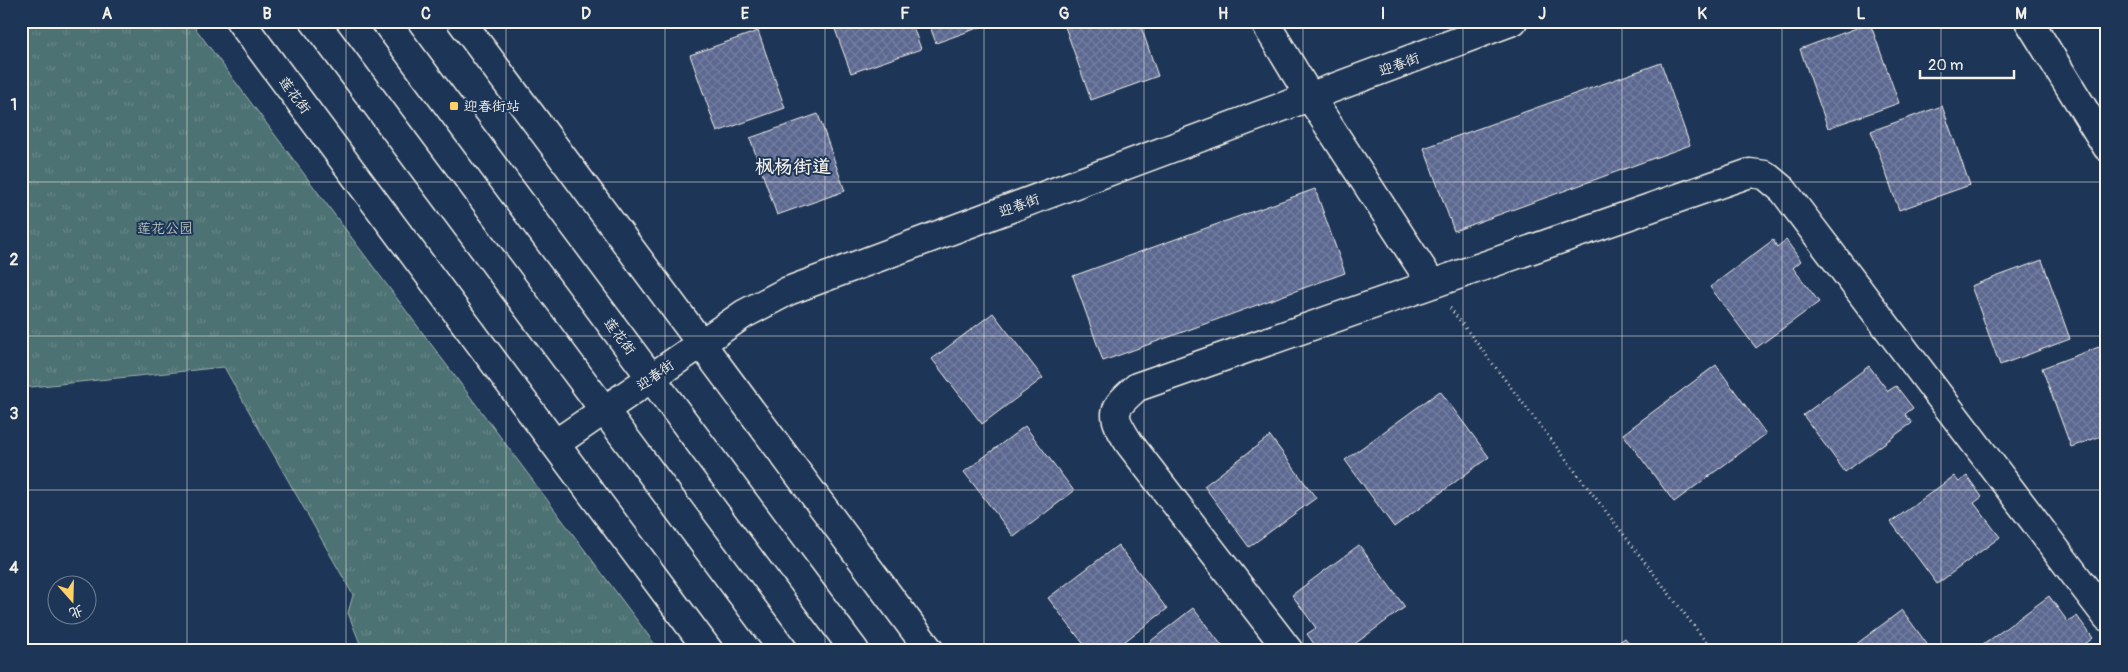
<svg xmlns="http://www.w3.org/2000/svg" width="2128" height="672" font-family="Pangolin,'LXGW WenKai TC',sans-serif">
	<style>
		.park { fill: url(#park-tufts); stroke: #a1b2ae }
		.building { fill: url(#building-cross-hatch); stroke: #f4f1e8 }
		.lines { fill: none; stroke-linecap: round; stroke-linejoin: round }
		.minor-casing { stroke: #f4f1e8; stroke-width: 31 }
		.major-casing { stroke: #f4f1e8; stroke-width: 31 }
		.path { stroke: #f4f1e8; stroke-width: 3; stroke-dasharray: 1 4; stroke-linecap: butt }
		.minor { stroke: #1d3557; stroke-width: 28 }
		.major { stroke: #1d3557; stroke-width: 28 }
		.grid { fill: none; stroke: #f4f1e8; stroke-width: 1; stroke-opacity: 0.55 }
		.poi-dot { fill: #ffd166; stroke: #1d3557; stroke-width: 2 }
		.labels { text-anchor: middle; stroke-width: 4; stroke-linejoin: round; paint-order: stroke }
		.street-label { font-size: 14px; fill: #f4f1e8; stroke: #1d3557 }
		.poi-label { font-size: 14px; fill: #f4f1e8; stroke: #1d3557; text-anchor: start }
		.park-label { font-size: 14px; fill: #bac5bf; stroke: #1d3557 }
		.district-label { font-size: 19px; font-weight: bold; fill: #f4f1e8; stroke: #1d3557 }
		.neatline { fill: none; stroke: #f4f1e8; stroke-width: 2 }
		.grid-label { font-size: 16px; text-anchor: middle; font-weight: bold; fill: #f4f1e8 }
	</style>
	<defs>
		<pattern id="park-tufts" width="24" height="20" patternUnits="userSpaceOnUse" patternTransform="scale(1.25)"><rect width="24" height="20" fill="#4e7273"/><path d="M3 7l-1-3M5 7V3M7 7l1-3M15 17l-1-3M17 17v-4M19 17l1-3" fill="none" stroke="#688787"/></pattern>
		<pattern id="building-cross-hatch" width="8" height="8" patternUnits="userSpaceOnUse" patternTransform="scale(1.25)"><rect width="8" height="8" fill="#5b6890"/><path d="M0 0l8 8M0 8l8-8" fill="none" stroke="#737ea0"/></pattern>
	</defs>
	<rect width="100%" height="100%" fill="#1d3557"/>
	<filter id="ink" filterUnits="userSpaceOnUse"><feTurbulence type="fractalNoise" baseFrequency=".02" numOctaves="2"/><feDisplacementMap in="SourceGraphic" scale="10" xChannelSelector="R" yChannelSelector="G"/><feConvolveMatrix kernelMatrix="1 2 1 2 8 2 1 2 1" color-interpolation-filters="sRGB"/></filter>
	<g filter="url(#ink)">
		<path class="park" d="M 21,21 L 190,21 L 660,651 L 363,651 L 348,613 L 353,595 L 224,367 L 21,388 Z"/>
		<path class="building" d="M 832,21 L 911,21 L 921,49 L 851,73 Z
			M 928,21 L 997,21 L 936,43 Z
			M 1063,21 L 1139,21 L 1158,76 L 1091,100 Z
			M 1870,23 L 1899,103 L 1828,128 L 1800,49 Z
			M 758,31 L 785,108 L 717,132 L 690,55 Z
			M 1661,63 L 1690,145 L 1454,231 L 1424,148 Z
			M 1942,106 L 1970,185 L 1899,210 L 1871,131 Z
			M 818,114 L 845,191 L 777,215 L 750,138 Z
			M 1315,189 L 1345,273 L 1103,361 L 1073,276 Z
			M 1773,240 L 1777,247 L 1786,240 L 1801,261 L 1793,268 L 1819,302 L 1756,348 L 1710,287 Z
			M 2042,260 L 2070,339 L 2000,365 L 1971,286 Z
			M 993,313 L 1043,378 L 982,424 L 932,359 Z
			M 2107,344 L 2107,434 L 2071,447 L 2042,368 Z
			M 1716,365 L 1766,434 L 1674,502 L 1623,434 Z
			M 1869,366 L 1888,391 L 1896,386 L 1913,408 L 1905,414 L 1912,423 L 1845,472 L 1803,415 Z
			M 1440,391 L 1489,457 L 1394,527 L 1345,460 Z
			M 1025,426 L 1074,491 L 1014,537 L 964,472 Z
			M 1270,436 L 1316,498 L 1249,547 L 1204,486 Z
			M 1954,476 L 1959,482 L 1967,476 L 1982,497 L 1974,503 L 2000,537 L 1937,584 L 1891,522 Z
			M 1118,545 L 1167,609 L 1112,651 L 1089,651 L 1048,598 Z
			M 1359,545 L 1405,607 L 1345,651 L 1332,649 L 1319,651 L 1307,634 L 1316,628 L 1292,595 Z
			M 2049,596 L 2068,622 L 2077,616 L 2093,638 L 2085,644 L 2090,651 L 1987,651 L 1983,645 Z
			M 1193,608 L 1226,651 L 1138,651 Z
			M 1902,610 L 1932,651 L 1847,651 Z
			M 1625,638 L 1635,651 L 1607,651 Z"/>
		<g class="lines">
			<g class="minor-casing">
				<path id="minor" d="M 240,21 L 709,651
					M 461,21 L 930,651
					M 1264,21 L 1310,97 L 1432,284
					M 2029,21 L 2107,147
					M 555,444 L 744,314 L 788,291 L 1513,21
					M 1289,651 L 1129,443 C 1110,413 1111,410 1137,387 L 1750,173 L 1765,175 L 1783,190 L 2107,617"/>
			</g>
			<g class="major-casing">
				<path id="major" d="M 314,21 L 784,651
					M 385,21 L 855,651"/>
			</g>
			<path class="path" d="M 1450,308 L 1713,651"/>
			<use href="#minor" class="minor"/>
			<use href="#major" class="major"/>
		</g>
	</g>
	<path class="grid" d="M 187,21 L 187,651M 346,21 L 346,651M 506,21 L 506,651M 665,21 L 665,651M 825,21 L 825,651M 984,21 L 984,651M 1144,21 L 1144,651M 1303,21 L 1303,651M 1463,21 L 1463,651M 1622,21 L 1622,651M 1782,21 L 1782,651M 1941,21 L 1941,651M 21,182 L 2107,182M 21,336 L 2107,336M 21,490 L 2107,490"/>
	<rect class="poi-dot" x="449" y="101" width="10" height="10" rx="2.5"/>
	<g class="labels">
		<g class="street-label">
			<text transform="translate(1399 64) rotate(-20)" y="5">迎春街</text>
			<text transform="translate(295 95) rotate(53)" y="5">莲花街</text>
			<text transform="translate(1019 205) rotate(-20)" y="5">迎春街</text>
			<text transform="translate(620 336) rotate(53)" y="5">莲花街</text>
			<text transform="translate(655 375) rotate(-35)" y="5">迎春街</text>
		</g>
		<g class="poi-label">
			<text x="464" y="111">迎春街站</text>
		</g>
		<g class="park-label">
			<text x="165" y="233">莲花公园</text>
		</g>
		<g class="district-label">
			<text x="793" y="173">枫杨街道</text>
		</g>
	</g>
	<rect width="2128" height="672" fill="none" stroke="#1d3557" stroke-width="55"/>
	<g transform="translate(72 600) rotate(160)"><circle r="24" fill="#1d3557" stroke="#738091"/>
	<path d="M0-4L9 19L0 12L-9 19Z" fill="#ffd166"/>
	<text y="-8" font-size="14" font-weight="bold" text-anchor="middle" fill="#f4f1e8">北</text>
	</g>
	<path d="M1920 70v8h94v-8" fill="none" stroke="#f4f1e8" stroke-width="2.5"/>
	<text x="1928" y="70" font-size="15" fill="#f4f1e8" stroke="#1d3557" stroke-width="4" paint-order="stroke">20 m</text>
	<rect x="28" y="28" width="2072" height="616" class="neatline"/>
	<g class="grid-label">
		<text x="107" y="19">A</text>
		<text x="267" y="19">B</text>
		<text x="426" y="19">C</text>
		<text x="586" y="19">D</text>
		<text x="745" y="19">E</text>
		<text x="905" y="19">F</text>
		<text x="1064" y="19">G</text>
		<text x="1223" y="19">H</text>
		<text x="1383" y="19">I</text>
		<text x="1542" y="19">J</text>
		<text x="1702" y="19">K</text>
		<text x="1861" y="19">L</text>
		<text x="2021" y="19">M</text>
		<text x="14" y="110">1</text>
		<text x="14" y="265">2</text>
		<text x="14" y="419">3</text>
		<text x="14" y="573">4</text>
	</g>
</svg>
